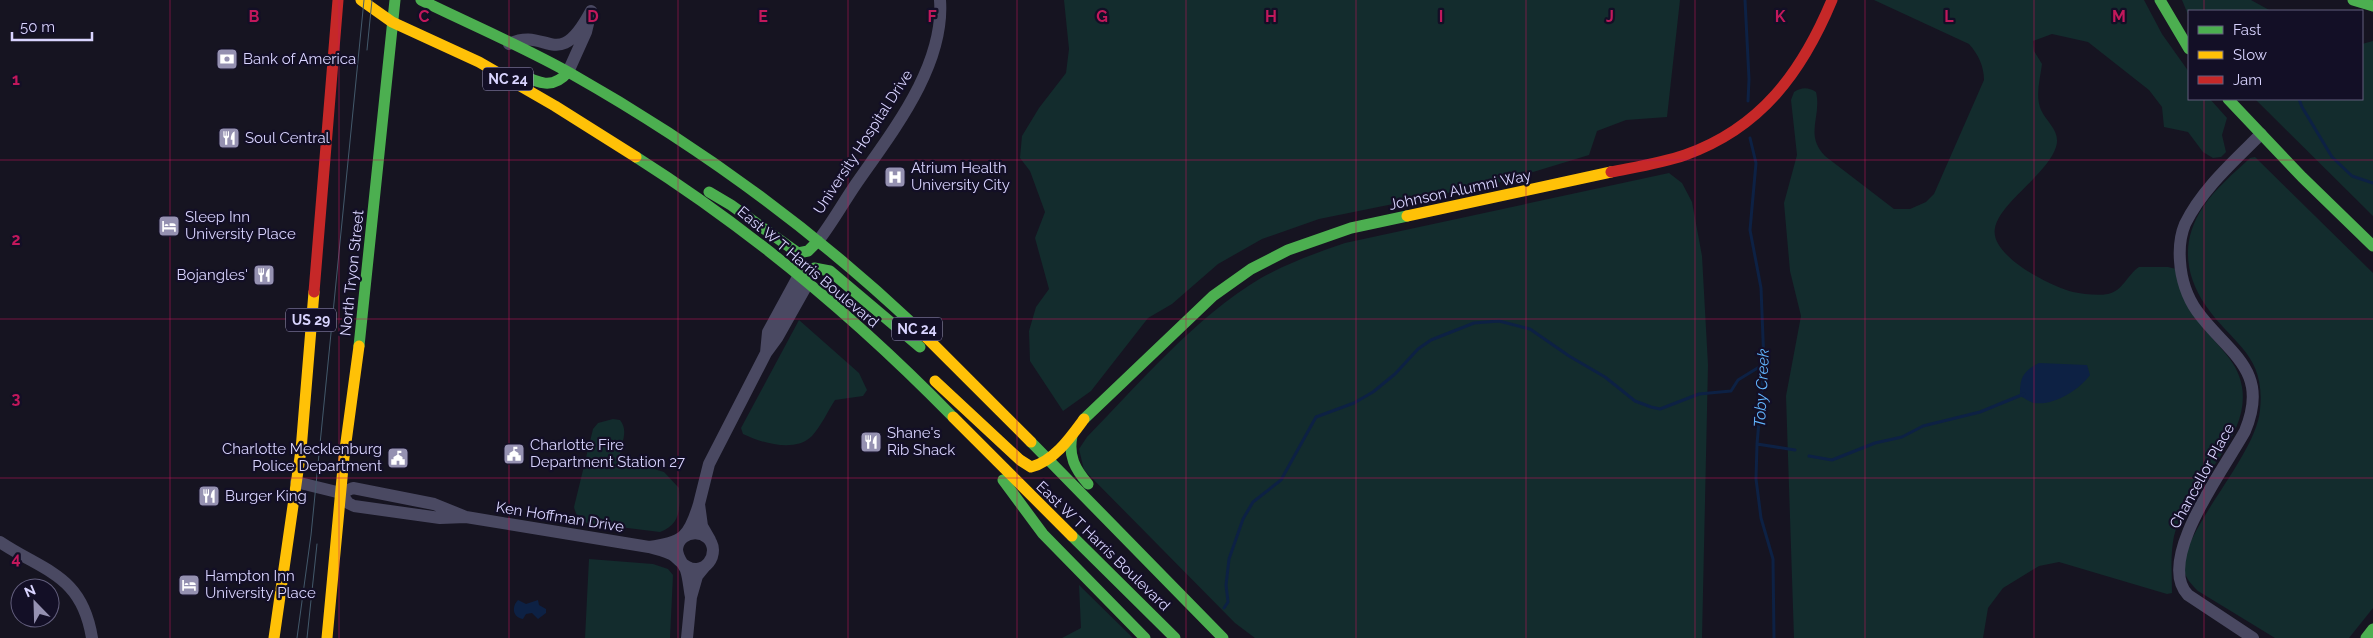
<svg xmlns="http://www.w3.org/2000/svg" width="2373" height="638" font-family="Raleway,sans-serif">
	<style>
		.green { fill: #132c2d }
		.water { fill: #0d2144 }
		.lines { fill: none; stroke-linecap: round; stroke-linejoin: round }
		.stream { stroke: #0d2144; stroke-width: 3 }
		.street { stroke: #4a4962; stroke-width: 12 }
		.fast { stroke: #4caf50; stroke-width: 11 }
		.slow { stroke: #ffc107; stroke-width: 11 }
		.jam { stroke: #c62828; stroke-width: 11 }
		.tram { stroke: #43596b; stroke-width: 1 }
		.grid { fill: none; stroke: #c2185b; stroke-width: 1; stroke-opacity: 0.55 }
		.labels { text-anchor: middle; stroke-width: 4.5; stroke-linejoin: round; paint-order: stroke }
		.shield { fill: #130f26; stroke: #9e99be; stroke-width: 1 }
		.shield-label { font-size: 14px; font-weight: bold; fill: #d9d4ff }
		.poi-label { font-size: 15px; fill: #d9d4ff; stroke: #130f26; text-anchor: start }
		.street-label { font-size: 15px; fill: #d9d4ff; stroke: #130f26 }
		.water-label { font-size: 16px; font-style: italic; fill: #62b6ff; stroke: #130f26 }
		.grid-label { font-size: 16px; text-anchor: middle; font-weight: bold; fill: #c2185b; stroke: #130f26; stroke-width: 4.5; stroke-linejoin: round; paint-order: stroke }
	</style>
	<rect width="100%" height="100%" fill="#161421"/>
	<path class="green" d="M 1064,0 L 1680,0 L 1667,117 L 1626,120 L 1597,131 L 1589,155 L 1497,183 L 1319,219 L 1262,239 L 1218,264 L 1172,304 L 1148,318 L 1091,391 L 1063,411 L 1030,361 L 1029,331 L 1036,307 L 1049,289 L 1035,238 L 1045,212 L 1030,171 L 1020,158 L 1022,136 L 1039,108 L 1066,73 L 1069,49 Z
		M 1874,0 L 2144,0 L 2162,34 L 2189,72 L 2189,99 L 2210,99 L 2227,118 L 2222,135 L 2226,152 L 2221,157 L 2213,158 L 2203,152 L 2188,132 L 2164,127 L 2162,107 L 2149,90 L 2088,42 L 2052,34 L 2033,41 L 2034,51 L 2042,64 C 2040,80 2035,95 2041,110 C 2047,123 2061,131 2056,147 C 2047,175 2000,202 1995,228 C 1989,256 2052,287 2073,292 C 2083,294 2098,296 2108,294 C 2123,291 2127,275 2139,267 L 2168,267 L 2176,269 C 2183,285 2189,303 2197,318 C 2211,342 2238,358 2242,387 C 2251,440 2186,487 2174,536 C 2170,555 2172,574 2172,593 L 2167,594 L 2059,562 L 2039,566 L 2003,588 L 1988,608 L 1983,638 L 1794,638 L 1786,396 L 1801,316 L 1790,271 L 1784,203 L 1797,155 L 1791,100 L 1794,92 C 1802,87 1808,87 1816,92 C 1822,117 1804,134 1825,156 L 1894,209 L 1910,209 L 1926,202 L 1934,194 L 1984,80 C 1984,66 1978,54 1969,44 Z
		M 2182,0 L 2251,0 L 2271,11 L 2189,11 L 2189,17 Z
		M 2373,41 L 2373,216 L 2255,99 L 2362,99 L 2362,44 Z
		M 2255,157 L 2373,273 L 2373,608 L 2349,638 L 2275,638 L 2198,591 C 2192,585 2185,578 2184,569 C 2183,557 2188,547 2193,537 C 2210,501 2257,446 2260,410 C 2266,354 2232,344 2206,306 C 2184,274 2181,240 2203,207 C 2215,189 2234,173 2250,158 Z
		M 1669,173 L 1682,183 L 1692,202 L 1702,256 L 1708,365 L 1702,638 L 1255,638 L 1235,623 L 1084,470 L 1079,449 L 1087,437 C 1141,382 1194,318 1261,278 C 1288,263 1316,253 1345,243 Z
		M 799,320 L 859,373 L 867,390 L 863,396 L 835,400 C 828,411 821,426 812,436 C 795,453 762,443 743,434 L 741,428 Z
		M 613,419 L 620,420 C 629,431 621,443 620,455 L 623,460 L 664,472 L 679,488 C 680,509 681,524 660,532 L 587,523 C 579,519 576,516 574,507 L 593,429 L 598,423 Z
		M 589,559 L 653,564 L 668,569 L 673,575 L 670,638 L 585,638 Z
		M 1079,585 L 1133,638 L 1062,638 L 1081,628 Z"/>
	<path class="water" d="M 2039,363 L 2087,365 L 2090,375 C 2079,390 2054,406 2034,403 C 2030,402 2024,398 2020,396 C 2020,378 2022,372 2039,363 Z
		M 518,600 L 526,604 L 538,600 L 539,605 L 546,609 L 546,613 L 538,619 L 532,613 L 526,614 L 523,619 C 513,618 511,607 518,600 Z"/>
	<g class="lines">
		<path class="stream" d="M 1745,0 L 1749,79 L 1748,101
			M 2299,99 L 2302,107 L 2332,157 L 2352,176 L 2373,183
			M 1750,138 L 1756,163 L 1750,230 L 1761,288 L 1764,364 L 1757,444 L 1756,479 L 1761,518 L 1773,559 L 1774,638
			M 1757,444 L 1795,450
			M 1809,456 L 1832,460 L 1875,443 L 1902,437 L 1923,426 L 1980,412 L 2024,394
			M 1224,608 L 1228,602 L 1226,585 L 1229,559 L 1243,519 L 1253,502 L 1281,480 L 1316,417 L 1354,403 L 1373,392 L 1395,374 L 1418,349 L 1431,340 L 1474,323 L 1499,321 L 1530,329 L 1569,356 L 1605,377 L 1635,401 L 1651,407 L 1660,409 L 1699,394 L 1731,391 L 1738,380 L 1764,364"/>
		<path class="street" d="M 509,44 C 547,25 557,75 591,11 L 586,32 L 568,72
			M 818,241 C 832,223 843,203 856,184 C 892,132 945,66 940,0
			M 799,275 L 768,332 L 766,353 L 777,338 L 808,283
			M 296,482 L 341,493
			M 353,488 L 434,504 L 466,517 L 440,518 L 354,506 L 348,503 L 341,493 Z
			M 699,504 L 709,464 L 766,353
			M 466,517 L 649,547
			M 0,542 C 45,572 82,575 92,638
			M 706,565 L 697,576 L 691,597 C 689,588 689,579 686,570 C 683,563 677,558 677,549 C 679,528 712,528 713,550 C 713,559 707,568 697,569 C 685,570 680,559 671,554 C 664,551 657,549 649,547 C 683,543 689,537 699,504 L 702,526 L 710,540
			M 687,638 L 691,597
			M 2253,638 L 2188,595 C 2154,560 2227,465 2245,431 C 2271,369 2227,353 2197,311 C 2187,297 2181,278 2180,261 C 2179,248 2180,236 2185,224 C 2202,189 2234,161 2261,134"/>
		<path class="fast" d="M 421,0 C 470,24 522,46 570,73 C 694,143 811,228 914,325
			M 2160,0 L 2189,49
			M 2353,0 L 2373,6
			M 520,74 C 538,83 553,90 568,72
			M 2228,99 L 2302,177 L 2373,246
			M 636,157 C 751,230 858,320 953,417
			M 709,192 L 731,205 L 798,253 L 808,251 L 818,241
			M 799,275 L 814,268 L 830,271 L 920,347
			M 359,346 L 395,0
			M 1084,419 L 1213,296 L 1251,269 L 1288,250 L 1351,228 L 1407,216
			M 1072,436 C 1068,456 1075,469 1088,484
			M 1031,442 L 1223,638
			M 1003,480 L 1043,534 L 1145,638
			M 1072,536 L 1175,638
			M 2366,638 L 2373,629"/>
		<path class="slow" d="M 361,0 L 392,22 L 479,62 L 555,106 L 636,157
			M 1407,216 L 1611,172
			M 914,325 L 1031,442
			M 935,381 L 1020,460 L 1031,467 C 1054,461 1070,438 1084,419
			M 953,417 L 1072,536
			M 274,638 L 301,450 L 314,292
			M 327,638 L 344,457 L 359,346"/>
		<path class="jam" d="M 1611,172 C 1636,167 1662,163 1685,155 C 1761,128 1802,72 1832,0
			M 314,292 L 338,0"/>
		<path class="tram" d="M 367,50 L 372,0
			M 297,638 L 311,535 L 364,0
			M 307,638 L 317,544"/>
	</g>
	<path class="grid" d="M 170,0 L 170,638M 339,0 L 339,638M 509,0 L 509,638M 678,0 L 678,638M 848,0 L 848,638M 1017,0 L 1017,638M 1186,0 L 1186,638M 1356,0 L 1356,638M 1526,0 L 1526,638M 1695,0 L 1695,638M 1865,0 L 1865,638M 2034,0 L 2034,638M 2204,0 L 2204,11M 2204,99 L 2204,638M 0,160 L 2373,160M 0,319 L 2373,319M 0,478 L 2373,478"/>
	<defs>
		<g id="bank-square" transform="scale(1.125)"><rect x="-9" y="-9" width="18" height="18" rx="4" fill="#9591b1" stroke="#130f26"/><path d="M-6-4H6V4H-6ZM0-2.3a2.3 2.3 0 1 0 0 4.6a2.3 2.3 0 1 0 0-4.6Z" fill="#fff"/></g>
		<g id="restaurant-square" transform="scale(1.125)"><rect x="-9" y="-9" width="18" height="18" rx="4" fill="#9591b1" stroke="#130f26"/><path d="M-5-6h1v4h1v-4h1v4h1v-4h1v5L-1.5 .5V6h-2V.5L-5-1ZM5-6V6H3V1.5H1.5Q1.5-4 5-6Z" fill="#fff"/></g>
		<g id="hospital-square" transform="scale(1.125)"><rect x="-9" y="-9" width="18" height="18" rx="4" fill="#9591b1" stroke="#130f26"/><path d="M-5-5h3v3.5h4V-5h3V5h-3V1.5h-4V5h-3Z" fill="#fff"/></g>
		<g id="hotel-square" transform="scale(1.125)"><rect x="-9" y="-9" width="18" height="18" rx="4" fill="#9591b1" stroke="#130f26"/><path d="M-6-4.5h1.5V1H6V5H4.5V3h-9V5H-6ZM-4 0a1.8 1.8 0 1 1 3.6 0ZM.5 0V-2.5h3Q6-2.5 6 0Z" fill="#fff"/></g>
		<g id="civic-square" transform="scale(1.125)"><rect x="-9" y="-9" width="18" height="18" rx="4" fill="#9591b1" stroke="#130f26"/><path d="M-.6-6.5H3V-4.5H.6V-3L4-1V1h2V6H-6V1h2V-1L-.6-3ZM-1.2 2.5V6h2.4V2.5Z" fill="#fff"/></g>
	</defs>
	<g fill-rule="evenodd">
		<use href="#bank-square" x="227" y="59"/>
		<use href="#restaurant-square" x="229" y="138"/>
		<use href="#hospital-square" x="895" y="177"/>
		<use href="#hotel-square" x="169" y="226"/>
		<use href="#restaurant-square" x="264" y="275"/>
		<use href="#restaurant-square" x="871" y="442"/>
		<use href="#civic-square" x="514" y="454"/>
		<use href="#civic-square" x="398" y="458"/>
		<use href="#restaurant-square" x="209" y="496"/>
		<use href="#hotel-square" x="189" y="585"/>
	</g>
	<g class="labels">
		<g class="shield">
			<rect x="483" y="67.5" width="50" height="23" rx="4"/>
			<rect x="286" y="308.5" width="50" height="23" rx="4"/>
			<rect x="892" y="317.5" width="50" height="23" rx="4"/>
		</g>
		<g class="shield-label">
			<text x="508" y="84">NC 24</text>
			<text x="311" y="325">US 29</text>
			<text x="917" y="334">NC 24</text>
		</g>
		<g class="poi-label">
			<text x="243" y="64">Bank of America</text>
			<text x="245" y="143">Soul Central</text>
			<text x="911" y="173">Atrium Health<tspan x="911" dy="17">University City</tspan></text>
			<text x="185" y="222">Sleep Inn<tspan x="185" dy="17">University Place</tspan></text>
			<text x="248" y="280" text-anchor="end">Bojangles'</text>
			<text x="887" y="438">Shane's<tspan x="887" dy="17">Rib Shack</tspan></text>
			<text x="530" y="450">Charlotte Fire<tspan x="530" dy="17">Department Station 27</tspan></text>
			<text x="382" y="454" text-anchor="end">Charlotte Mecklenburg<tspan x="382" dy="17">Police Department</tspan></text>
			<text x="225" y="501">Burger King</text>
			<text x="205" y="581">Hampton Inn<tspan x="205" dy="17">University Place</tspan></text>
		</g>
		<g class="street-label">
			<text transform="translate(863 142) rotate(-57)" y="5">University Hospital Drive</text>
			<text transform="translate(1460 190) rotate(-12)" y="5">Johnson Alumni Way</text>
			<text transform="translate(808 267) rotate(40)" y="5">East W T Harris Boulevard</text>
			<text transform="translate(352 273) rotate(-84)" y="5">North Tryon Street</text>
			<text transform="translate(2202 476) rotate(-61)" y="5">Chancellor Place</text>
			<text transform="translate(560 517) rotate(9)" y="5">Ken Hoffman Drive</text>
			<text transform="translate(1103 546) rotate(44)" y="5">East W T Harris Boulevard</text>
		</g>
		<g class="water-label">
			<text transform="translate(1761 388) rotate(-87)" y="6">Toby Creek</text>
		</g>
	</g>
	<g class="grid-label">
		<text x="254" y="22">B</text>
		<text x="424" y="22">C</text>
		<text x="593" y="22">D</text>
		<text x="763" y="22">E</text>
		<text x="932" y="22">F</text>
		<text x="1102" y="22">G</text>
		<text x="1271" y="22">H</text>
		<text x="1441" y="22">I</text>
		<text x="1610" y="22">J</text>
		<text x="1780" y="22">K</text>
		<text x="1949" y="22">L</text>
		<text x="2119" y="22">M</text>
		<text x="16" y="85">1</text>
		<text x="16" y="245">2</text>
		<text x="16" y="404">3</text>
		<text x="16" y="564">4</text>
	</g>
	<rect x="2188" y="10" width="175" height="90" fill="#130f26" stroke="#625e7d"/>
	<rect x="2198" y="26" width="25" height="8" fill="#4caf50" stroke="#625e7d"/>
	<text x="2233" y="35" font-size="15" fill="#d9d4ff">Fast</text>
	<rect x="2198" y="51" width="25" height="8" fill="#ffc107" stroke="#625e7d"/>
	<text x="2233" y="60" font-size="15" fill="#d9d4ff">Slow</text>
	<rect x="2198" y="76" width="25" height="8" fill="#c62828" stroke="#625e7d"/>
	<text x="2233" y="85" font-size="15" fill="#d9d4ff">Jam</text>
	<g transform="translate(35 603) rotate(337)"><circle r="24" fill="#130f26" stroke="#625e7d"/>
	<path d="M0-4L9 19L0 12L-9 19Z" fill="#9591b1"/>
	<text y="-8" font-size="14" font-weight="bold" text-anchor="middle" fill="#d9d4ff">N</text>
	</g>
	<path d="M12 32v8h80v-8" fill="none" stroke="#d9d4ff" stroke-width="2.5"/>
	<text x="20" y="32" font-size="15" fill="#d9d4ff" stroke="#130f26" stroke-width="4" paint-order="stroke">50 m</text>
</svg>
